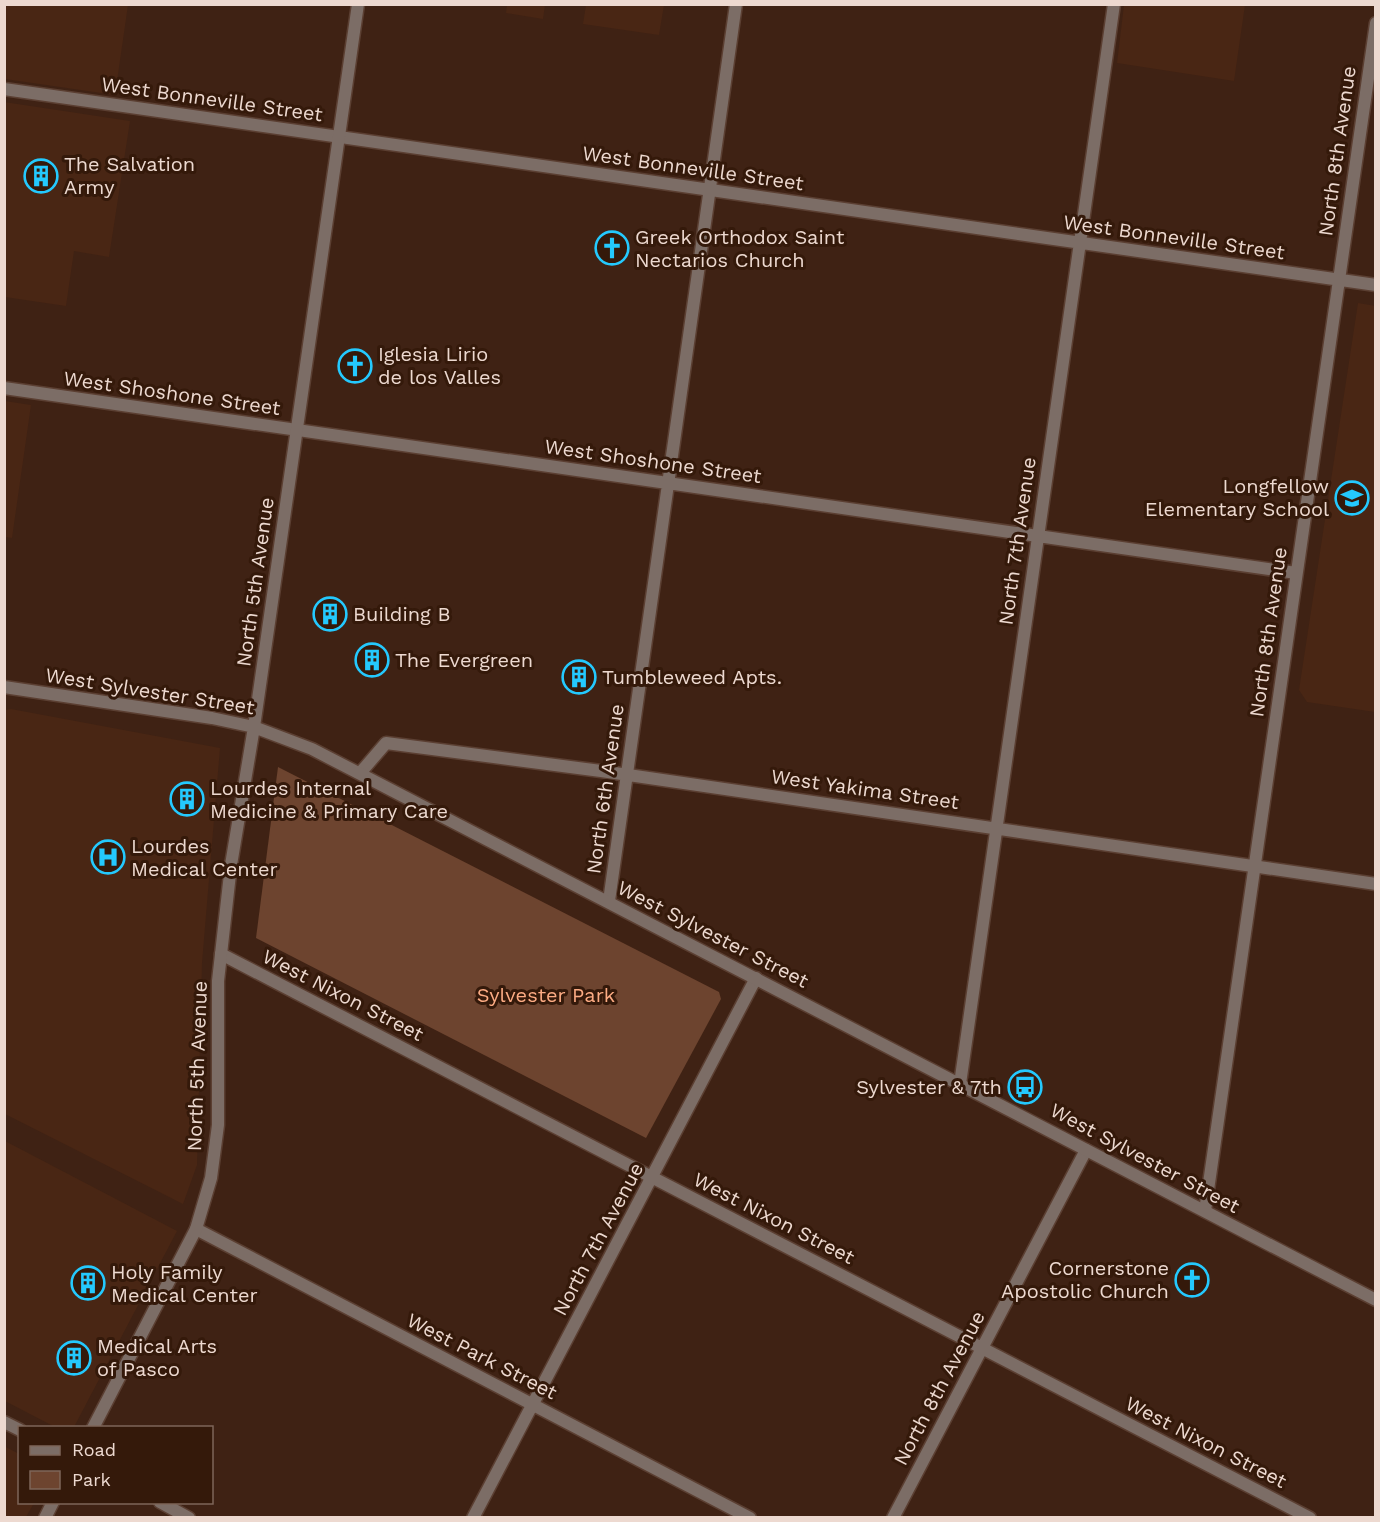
<svg xmlns="http://www.w3.org/2000/svg" width="1380" height="1522" font-family="'Work Sans',sans-serif">
	<style>
		.built { fill: #492614 }
		.green { fill: #6d442f }
		.lines { fill: none; stroke-linecap: round; stroke-linejoin: round }
		.minor-casing { stroke: #5b3f32; stroke-width: 15 }
		.tertiary-casing { stroke: #5b3f32; stroke-width: 15 }
		.minor { stroke: #7c6d66; stroke-width: 12 }
		.tertiary { stroke: #7c6d66; stroke-width: 12 }
		.labels { text-anchor: middle; stroke-width: 6; stroke-linejoin: round; paint-order: stroke }
		.street-label { font-size: 20px; fill: #edd9d0; stroke: #34190a }
		.poi-label { font-size: 20px; fill: #edd9d0; stroke: #34190a; text-anchor: start }
		.park-label { font-size: 20px; fill: #fdac84; stroke: #34190a }
	</style>
	<rect width="100%" height="100%" fill="#3f2214"/>
	<path class="built" d="M 4,5 L 128,5 L 115,95 L 5,79 Z
		M 507,5 L 545,5 L 543,19 L 506,13 Z
		M 586,5 L 664,5 L 659,35 L 583,24 Z
		M 1124,5 L 1245,5 L 1234,81 L 1117,63 Z
		M 4,102 L 130,121 L 109,257 L 74,251 L 66,306 L 5,297 Z
		M 1358,303 L 1376,306 L 1375,712 L 1307,702 L 1299,690 Z
		M 5,401 L 31,405 L 12,538 L 5,537 Z
		M 11,709 L 220,748 L 202,963 L 197,1165 L 183,1204 L 5,1114 L 4,710 Z
		M 5,1141 L 177,1231 L 74,1427 L 55,1427 L 5,1401 Z
		M 4,1446 L 19,1454 L 20,1502 L 34,1503 L 26,1517 L 5,1517 Z"/>
	<path class="green" d="M 278,767 L 719,992 L 721,999 L 646,1138 L 256,938 Z"/>
	<g class="lines">
		<g class="minor-casing">
			<path id="minor" d="M 4,89 L 1376,285
				M 4,388 L 1296,573
				M 361,772 L 386,743 L 601,771 L 1376,884
				M 609,901 L 736,4
				M 221,954 L 1310,1518
				M 960,1084 L 1114,4
				M 1205,1211 L 1376,23
				M 196,1229 L 750,1518
				M 4,1422 L 20,1430
				M 160,1502 L 189,1518
				M 473,1518 L 756,978
				M 893,1518 L 1086,1150"/>
		</g>
		<g class="tertiary-casing">
			<path id="tertiary" d="M 4,687 L 212,718 L 254,727 L 312,749 L 1376,1300
				M 93,1428 L 196,1229 L 211,1178 L 218,1125 L 218,981 L 231,865 L 254,727 L 358,4
				M 45,1518 L 53,1502"/>
		</g>
		<use href="#minor" class="minor"/>
		<use href="#tertiary" class="tertiary"/>
	</g>
	<defs>
		<g id="building-ring" transform="scale(1.725)"><circle r="9.5" fill="#34190a" stroke="#24c9fe" stroke-width="1.5"/><path d="M-4-6H4V6H1V3H-1V6H-4ZM-2.5-4.3h1.7v1.8h-1.7ZM.8-4.3h1.7v1.8H.8ZM-2.5-1h1.7V.8h-1.7ZM.8-1h1.7V.8H.8Z" fill="#24c9fe"/></g>
		<g id="church-ring" transform="scale(1.725)"><circle r="9.5" fill="#34190a" stroke="#24c9fe" stroke-width="1.5"/><path d="M-1.2-6h2.4v3.5h3.3v2.4h-3.3V6h-2.4V-.1h-3.3v-2.4h3.3Z" fill="#24c9fe"/></g>
		<g id="school-ring" transform="scale(1.725)"><circle r="9.5" fill="#34190a" stroke="#24c9fe" stroke-width="1.5"/><path d="M0-5L7-2L0 1L-7-2ZM-4 1L0 2.5L4 1V4Q0 6-4 4Z" fill="#24c9fe"/></g>
		<g id="hospital-ring" transform="scale(1.725)"><circle r="9.5" fill="#34190a" stroke="#24c9fe" stroke-width="1.5"/><path d="M-5-5h3v3.5h4V-5h3V5h-3V1.5h-4V5h-3Z" fill="#24c9fe"/></g>
		<g id="bus-ring" transform="scale(1.725)"><circle r="9.5" fill="#34190a" stroke="#24c9fe" stroke-width="1.5"/><path d="M-5-6H5V4H4V6H2V4H-2V6H-4V4H-5ZM-3.5-4V0h7V-4ZM-3.5 1.2v1.5H-2V1.2ZM2 1.2v1.5H3.5V1.2Z" fill="#24c9fe"/></g>
	</defs>
	<g fill-rule="evenodd">
		<use href="#building-ring" x="41" y="176"/>
		<use href="#church-ring" x="612" y="248"/>
		<use href="#church-ring" x="355" y="366"/>
		<use href="#school-ring" x="1352" y="498"/>
		<use href="#building-ring" x="330" y="614"/>
		<use href="#building-ring" x="372" y="660"/>
		<use href="#building-ring" x="579" y="677"/>
		<use href="#building-ring" x="187" y="799"/>
		<use href="#hospital-ring" x="108" y="857"/>
		<use href="#bus-ring" x="1025" y="1087"/>
		<use href="#church-ring" x="1192" y="1280"/>
		<use href="#building-ring" x="88" y="1283"/>
		<use href="#building-ring" x="74" y="1358"/>
	</g>
	<g class="labels">
		<g class="street-label">
			<text transform="translate(212 99) rotate(8)" y="7">West Bonneville Street</text>
			<text transform="translate(1337 151) rotate(-82)" y="7">North 8th Avenue</text>
			<text transform="translate(693 168) rotate(8)" y="7">West Bonneville Street</text>
			<text transform="translate(1174 237) rotate(8)" y="7">West Bonneville Street</text>
			<text transform="translate(172 393) rotate(8)" y="7">West Shoshone Street</text>
			<text transform="translate(653 461) rotate(8)" y="7">West Shoshone Street</text>
			<text transform="translate(1017 541) rotate(-82)" y="7">North 7th Avenue</text>
			<text transform="translate(255 582) rotate(-82)" y="7">North 5th Avenue</text>
			<text transform="translate(1268 632) rotate(-82)" y="7">North 8th Avenue</text>
			<text transform="translate(150 691) rotate(9)" y="7">West Sylvester Street</text>
			<text transform="translate(605 789) rotate(-82)" y="7">North 6th Avenue</text>
			<text transform="translate(865 789) rotate(8)" y="7">West Yakima Street</text>
			<text transform="translate(713 934) rotate(27)" y="7">West Sylvester Street</text>
			<text transform="translate(343 995) rotate(27)" y="7">West Nixon Street</text>
			<text transform="translate(197 1066) rotate(-88)" y="7">North 5th Avenue</text>
			<text transform="translate(1145 1158) rotate(28)" y="7">West Sylvester Street</text>
			<text transform="translate(774 1218) rotate(27)" y="7">West Nixon Street</text>
			<text transform="translate(598 1239) rotate(-62)" y="7">North 7th Avenue</text>
			<text transform="translate(482 1356) rotate(27)" y="7">West Park Street</text>
			<text transform="translate(939 1388) rotate(-62)" y="7">North 8th Avenue</text>
			<text transform="translate(1206 1442) rotate(27)" y="7">West Nixon Street</text>
		</g>
		<g class="poi-label">
			<text x="64" y="171">The Salvation<tspan x="64" dy="23">Army</tspan></text>
			<text x="635" y="244">Greek Orthodox Saint<tspan x="635" dy="23">Nectarios Church</tspan></text>
			<text x="378" y="361">Iglesia Lirio<tspan x="378" dy="23">de los Valles</tspan></text>
			<text x="1329" y="493" text-anchor="end">Longfellow<tspan x="1329" dy="23">Elementary School</tspan></text>
			<text x="353" y="621">Building B</text>
			<text x="395" y="667">The Evergreen</text>
			<text x="602" y="684">Tumbleweed Apts.</text>
			<text x="210" y="795">Lourdes Internal<tspan x="210" dy="23">Medicine &amp; Primary Care</tspan></text>
			<text x="131" y="853">Lourdes<tspan x="131" dy="23">Medical Center</tspan></text>
			<text x="1002" y="1094" text-anchor="end">Sylvester &amp; 7th</text>
			<text x="1169" y="1275" text-anchor="end">Cornerstone<tspan x="1169" dy="23">Apostolic Church</tspan></text>
			<text x="111" y="1279">Holy Family<tspan x="111" dy="23">Medical Center</tspan></text>
			<text x="97" y="1353">Medical Arts<tspan x="97" dy="23">of Pasco</tspan></text>
		</g>
		<g class="park-label">
			<text x="546" y="1002">Sylvester Park</text>
		</g>
	</g>
	<rect width="1380" height="1522" fill="none" stroke="#edd9d0" stroke-width="12"/>
	<rect x="18" y="1426" width="195" height="78" fill="#34190a" stroke="#7e6659" stroke-width="1.5"/>
	<rect x="30" y="1446" width="30" height="9" fill="#7c6d66" stroke="#7e6659" stroke-width="1.5"/>
	<text x="72" y="1456" font-size="18" fill="#edd9d0">Road</text>
	<rect x="30" y="1471" width="30" height="18" fill="#6d442f" stroke="#7e6659" stroke-width="1.5"/>
	<text x="72" y="1486" font-size="18" fill="#edd9d0">Park</text>
</svg>
